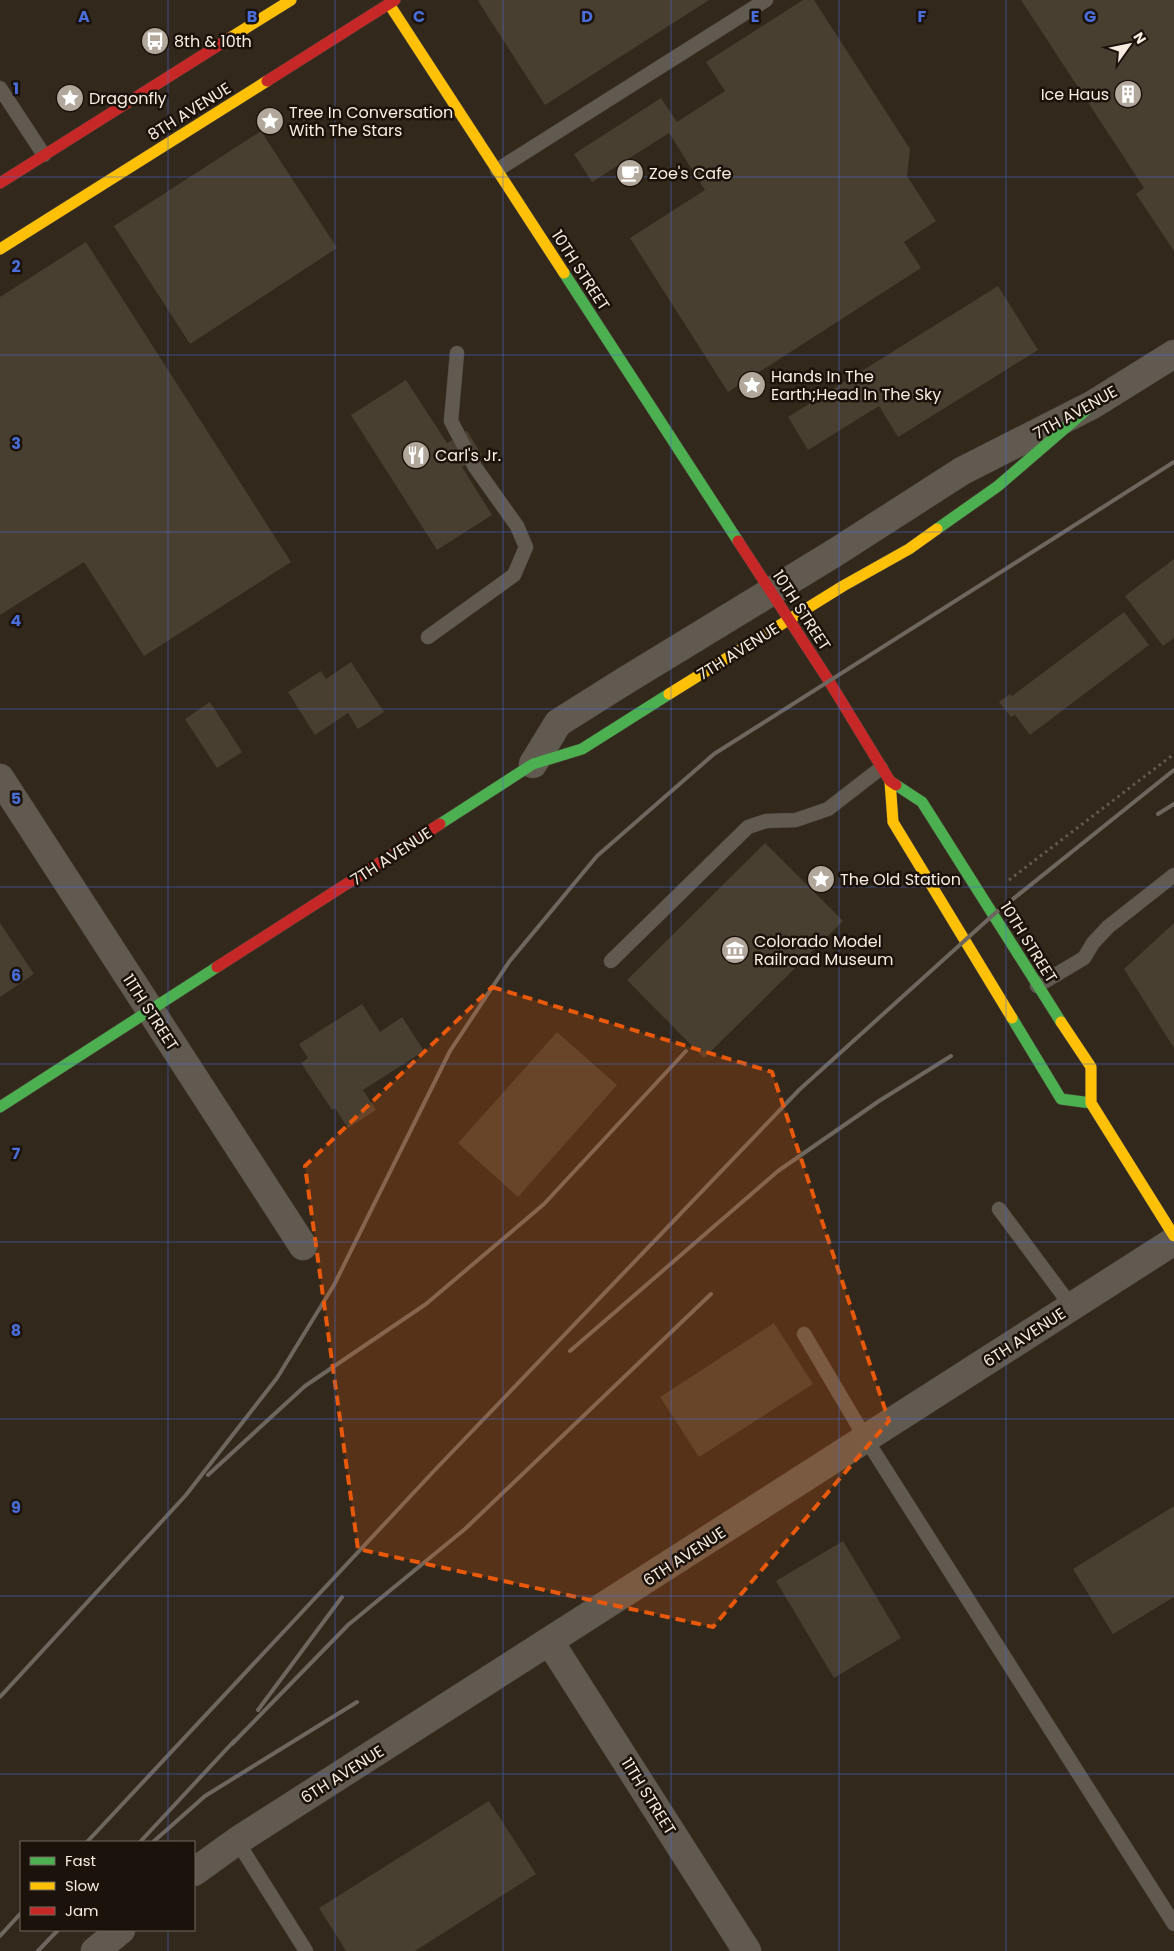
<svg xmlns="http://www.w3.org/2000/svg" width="1174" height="1951" font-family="Poppins,sans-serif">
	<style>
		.building { fill: #493f30 }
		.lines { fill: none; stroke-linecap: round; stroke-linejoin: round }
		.lane-casing { stroke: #4d453b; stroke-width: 15 }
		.street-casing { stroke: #4d453b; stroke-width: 29 }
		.fast-casing { stroke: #4d453b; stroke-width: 12 }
		.slow-casing { stroke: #4d453b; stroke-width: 12 }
		.jam-casing { stroke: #4d453b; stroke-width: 12 }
		.path { stroke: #645d54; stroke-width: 3; stroke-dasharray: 2.5 4; stroke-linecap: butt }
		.lane { stroke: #615a50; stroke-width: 14 }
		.street { stroke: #615a50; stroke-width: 28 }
		.fast { stroke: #4caf50; stroke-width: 11 }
		.slow { stroke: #ffc107; stroke-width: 11 }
		.jam { stroke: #c62828; stroke-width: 11 }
		.rail { stroke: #6e675f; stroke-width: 4 }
		.marked { fill: #e8590c; fill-opacity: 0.2; stroke: #e8590c; stroke-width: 4; stroke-dasharray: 10 6; stroke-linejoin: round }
		.grid { fill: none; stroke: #496ed9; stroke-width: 1; stroke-opacity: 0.55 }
		.labels { text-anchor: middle; stroke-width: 5; stroke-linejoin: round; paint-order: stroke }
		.poi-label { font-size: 16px; fill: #f7ecdf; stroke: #1b130b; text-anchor: start }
		.street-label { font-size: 16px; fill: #f7ecdf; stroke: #1b130b }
		.grid-label { font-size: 16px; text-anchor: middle; font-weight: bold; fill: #496ed9; stroke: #1b130b; stroke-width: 5; stroke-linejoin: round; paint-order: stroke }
	</style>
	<rect width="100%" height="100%" fill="#32281c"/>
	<path class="building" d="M 480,0 L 709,0 L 545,105 L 478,1 Z
		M 803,0 L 814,0 L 910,149 L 907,176 L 936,221 L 904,242 L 921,268 L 728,392 L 630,238 L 705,190 L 669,133 L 592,182 L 574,154 L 661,98 L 677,122 L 725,91 L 706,62 Z
		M 1021,0 L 1174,0 L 1174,251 L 1136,194 L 1144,188 Z
		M 261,131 L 337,248 L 190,344 L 114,226 Z
		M 86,242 L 291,562 L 144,656 L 84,562 L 0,615 L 0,297 Z
		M 998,286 L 1038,350 L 898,437 L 879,406 L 808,450 L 788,417 Z
		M 406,380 L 447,443 L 467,431 L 482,455 L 462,467 L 492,515 L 437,550 L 351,415 Z
		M 1174,559 L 1174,638 L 1163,646 L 1125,596 Z
		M 1124,612 L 1149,645 L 1030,735 L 1015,715 L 1011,717 L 999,702 L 1010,694 L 1012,696 Z
		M 351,662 L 384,712 L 358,729 L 348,713 L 315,735 L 288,692 L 321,671 L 326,679 Z
		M 210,702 L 242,752 L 217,768 L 185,719 Z
		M 765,843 L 843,921 L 704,1058 L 627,980 Z
		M 0,923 L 34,974 L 0,997 Z
		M 1174,923 L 1174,1048 L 1124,969 Z
		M 362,1004 L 380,1032 L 402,1017 L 424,1051 L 363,1090 L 376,1110 L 348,1128 L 335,1108 L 332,1110 L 301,1063 L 308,1058 L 299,1044 Z
		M 557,1032 L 617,1085 L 518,1197 L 458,1143 Z
		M 774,1323 L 813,1384 L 699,1457 L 660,1397 Z
		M 1174,1506 L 1174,1597 L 1113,1634 L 1073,1569 Z
		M 843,1541 L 901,1638 L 834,1678 L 776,1581 Z
		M 489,1801 L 536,1874 L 415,1951 L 346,1951 L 319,1908 Z"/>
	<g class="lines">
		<g class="lane-casing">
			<path id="lane" d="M 0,88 L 44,155
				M 497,170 L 766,0
				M 428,637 L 514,575 L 526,547 L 517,526 L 475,467 L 451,421 L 457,353
				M 611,961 L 748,827 L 766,821 L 796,820 L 828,809 L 881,768
				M 1037,986 L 1084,958 L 1093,943 L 1108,927 L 1174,875
				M 999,1209 L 1072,1307
				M 804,1334 L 866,1439 L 1174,1924
				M 237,1841 L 306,1951"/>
		</g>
		<g class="street-casing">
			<path id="street" d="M 533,764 L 558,723 L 623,682 L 836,552 L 962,471 L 1092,405 L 1174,354
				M 0,778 L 303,1246
				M 550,1642 L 747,1951
				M 194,1872 L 237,1841 L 1174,1241
				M 95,1951 L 121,1930"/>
		</g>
		<g class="fast-casing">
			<path id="fast" d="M 564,273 L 738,541
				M 937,529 L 998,486 L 1092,405
				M 896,785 L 922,802 L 1061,1022
				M 440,824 L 533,764 L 582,749 L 669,694
				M 1012,1018 L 1061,1099 L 1091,1103
				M 0,1107 L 217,967"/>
		</g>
		<g class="slow-casing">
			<path id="slow" d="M 389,4 L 564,273
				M 230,38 L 291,0
				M 0,249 L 267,81
				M 669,694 L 843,586 L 909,549 L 937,529
				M 890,781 L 893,822 L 1012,1018
				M 1061,1022 L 1091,1067 L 1091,1103 L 1174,1236"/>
		</g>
		<g class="jam-casing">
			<path id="jam" d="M 267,81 L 395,0
				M 0,183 L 230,38
				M 738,541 L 829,681 L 890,781 L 896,785
				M 217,967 L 440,824"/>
		</g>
		<path class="path" d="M 1009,880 L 1174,754"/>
		<use href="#lane" class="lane"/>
		<use href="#street" class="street"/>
		<use href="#fast" class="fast"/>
		<use href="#slow" class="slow"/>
		<use href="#jam" class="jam"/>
		<path class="rail" d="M 1158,814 L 1174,804
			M 570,1351 L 778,1171 L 879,1101 L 951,1056
			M 208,1475 L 305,1386 L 426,1304 L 544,1204 L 686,1051
			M 0,1697 L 186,1495 L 277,1378 L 334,1285 L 450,1051 L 509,962 L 597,856 L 714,754 L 1174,462
			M 258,1710 L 342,1597
			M 232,1744 L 348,1625 L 465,1529 L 711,1294
			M 87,1842 L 433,1472 L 799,1090 L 993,915 L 1174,770
			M 140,1842 L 235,1740
			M 153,1842 L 205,1796 L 357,1702
			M 0,1936 L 21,1913
			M 38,1951 L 58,1930"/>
	</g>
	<path class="marked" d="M 492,987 L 772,1072 L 889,1421 L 713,1627 L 358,1549 L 305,1166 Z"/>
	<path class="grid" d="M 168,0 L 168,1842M 335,0 L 335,1951M 503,0 L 503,1951M 671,0 L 671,1951M 839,0 L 839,1951M 1006,0 L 1006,1951M 0,177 L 1174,177M 0,355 L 1174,355M 0,532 L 1174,532M 0,709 L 1174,709M 0,887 L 1174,887M 0,1064 L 1174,1064M 0,1242 L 1174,1242M 0,1419 L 1174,1419M 0,1596 L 1174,1596M 0,1774 L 1174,1774M 168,1930 L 168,1951"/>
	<defs>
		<g id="bus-disc" transform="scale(1.4375)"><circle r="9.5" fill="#b2a79b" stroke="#1b130b"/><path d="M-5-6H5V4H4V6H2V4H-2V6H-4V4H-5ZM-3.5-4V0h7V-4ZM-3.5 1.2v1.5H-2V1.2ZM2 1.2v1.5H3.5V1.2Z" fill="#fff"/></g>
		<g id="building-disc" transform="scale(1.4375)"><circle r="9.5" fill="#b2a79b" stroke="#1b130b"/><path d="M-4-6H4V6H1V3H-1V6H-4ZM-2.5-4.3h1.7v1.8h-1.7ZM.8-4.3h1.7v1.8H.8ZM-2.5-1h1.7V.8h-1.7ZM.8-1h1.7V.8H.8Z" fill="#fff"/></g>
		<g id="sight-disc" transform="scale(1.4375)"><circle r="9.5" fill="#b2a79b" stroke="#1b130b"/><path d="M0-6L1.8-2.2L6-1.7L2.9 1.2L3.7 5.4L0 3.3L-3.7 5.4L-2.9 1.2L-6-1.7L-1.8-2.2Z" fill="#fff"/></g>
		<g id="cafe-disc" transform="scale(1.4375)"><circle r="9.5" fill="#b2a79b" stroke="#1b130b"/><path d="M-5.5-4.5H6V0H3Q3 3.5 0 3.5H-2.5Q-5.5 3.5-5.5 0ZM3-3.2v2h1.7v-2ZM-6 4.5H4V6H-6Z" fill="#fff"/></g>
		<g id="restaurant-disc" transform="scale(1.4375)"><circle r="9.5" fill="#b2a79b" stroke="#1b130b"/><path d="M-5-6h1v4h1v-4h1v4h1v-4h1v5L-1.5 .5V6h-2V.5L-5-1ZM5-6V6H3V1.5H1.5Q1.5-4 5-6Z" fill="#fff"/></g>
		<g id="museum-disc" transform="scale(1.4375)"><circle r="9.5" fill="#b2a79b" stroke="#1b130b"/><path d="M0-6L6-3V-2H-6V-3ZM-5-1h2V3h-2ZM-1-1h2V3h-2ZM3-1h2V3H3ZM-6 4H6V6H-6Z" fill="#fff"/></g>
	</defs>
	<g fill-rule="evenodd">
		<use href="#bus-disc" x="155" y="41"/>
		<use href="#building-disc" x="1128" y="94"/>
		<use href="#sight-disc" x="70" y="98"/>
		<use href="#sight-disc" x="270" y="121"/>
		<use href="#cafe-disc" x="630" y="173"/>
		<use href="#sight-disc" x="752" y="385"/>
		<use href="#restaurant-disc" x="416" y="455"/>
		<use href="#sight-disc" x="821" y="879"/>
		<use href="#museum-disc" x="735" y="950"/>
	</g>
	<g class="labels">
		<g class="poi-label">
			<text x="174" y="47">8th &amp; 10th</text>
			<text x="1109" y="100" text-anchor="end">Ice Haus</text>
			<text x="89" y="104">Dragonfly</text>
			<text x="289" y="118">Tree In Conversation<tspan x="289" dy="18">With The Stars</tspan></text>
			<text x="649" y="179">Zoe's Cafe</text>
			<text x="771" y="382">Hands In The<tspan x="771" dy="18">Earth;Head In The Sky</tspan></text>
			<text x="435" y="461">Carl's Jr.</text>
			<text x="840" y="885">The Old Station</text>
			<text x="754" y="947">Colorado Model<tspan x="754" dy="18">Railroad Museum</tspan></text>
		</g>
		<g class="street-label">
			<text transform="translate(189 111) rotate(-32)" y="6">8TH AVENUE</text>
			<text transform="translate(581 270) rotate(57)" y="6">10TH STREET</text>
			<text transform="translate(1075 412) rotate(-29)" y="6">7TH AVENUE</text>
			<text transform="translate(802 610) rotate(57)" y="6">10TH STREET</text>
			<text transform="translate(738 651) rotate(-32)" y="6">7TH AVENUE</text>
			<text transform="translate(391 856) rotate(-33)" y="6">7TH AVENUE</text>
			<text transform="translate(1029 942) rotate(58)" y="6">10TH STREET</text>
			<text transform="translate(151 1012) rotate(57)" y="6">11TH STREET</text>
			<text transform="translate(1024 1337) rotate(-33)" y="6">6TH AVENUE</text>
			<text transform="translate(684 1556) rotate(-33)" y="6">6TH AVENUE</text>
			<text transform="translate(342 1774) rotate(-32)" y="6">6TH AVENUE</text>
			<text transform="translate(649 1796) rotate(58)" y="6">11TH STREET</text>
		</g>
	</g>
	<g class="grid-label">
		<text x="84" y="22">A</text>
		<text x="252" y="22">B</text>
		<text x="419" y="22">C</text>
		<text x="587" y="22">D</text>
		<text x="755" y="22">E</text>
		<text x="922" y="22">F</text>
		<text x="1090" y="22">G</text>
		<text x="16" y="94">1</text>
		<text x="16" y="272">2</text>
		<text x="16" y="449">3</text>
		<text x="16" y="626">4</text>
		<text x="16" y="804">5</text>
		<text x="16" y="981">6</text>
		<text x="16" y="1159">7</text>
		<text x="16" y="1336">8</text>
		<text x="16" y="1513">9</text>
	</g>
	<rect x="20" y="1841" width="175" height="90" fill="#1b130b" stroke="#736a60"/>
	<rect x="30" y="1857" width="25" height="8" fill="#4caf50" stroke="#736a60"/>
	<text x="65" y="1866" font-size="15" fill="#f7ecdf">Fast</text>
	<rect x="30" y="1882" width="25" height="8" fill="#ffc107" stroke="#736a60"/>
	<text x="65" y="1891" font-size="15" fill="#f7ecdf">Slow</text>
	<rect x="30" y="1907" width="25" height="8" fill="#c62828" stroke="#736a60"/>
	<text x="65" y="1916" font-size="15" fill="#f7ecdf">Jam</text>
	<g transform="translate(1129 45) rotate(57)" stroke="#1b130b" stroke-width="4" paint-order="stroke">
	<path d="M0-4L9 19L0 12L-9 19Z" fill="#f7ecdf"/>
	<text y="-8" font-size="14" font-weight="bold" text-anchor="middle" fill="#f7ecdf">N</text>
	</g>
</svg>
